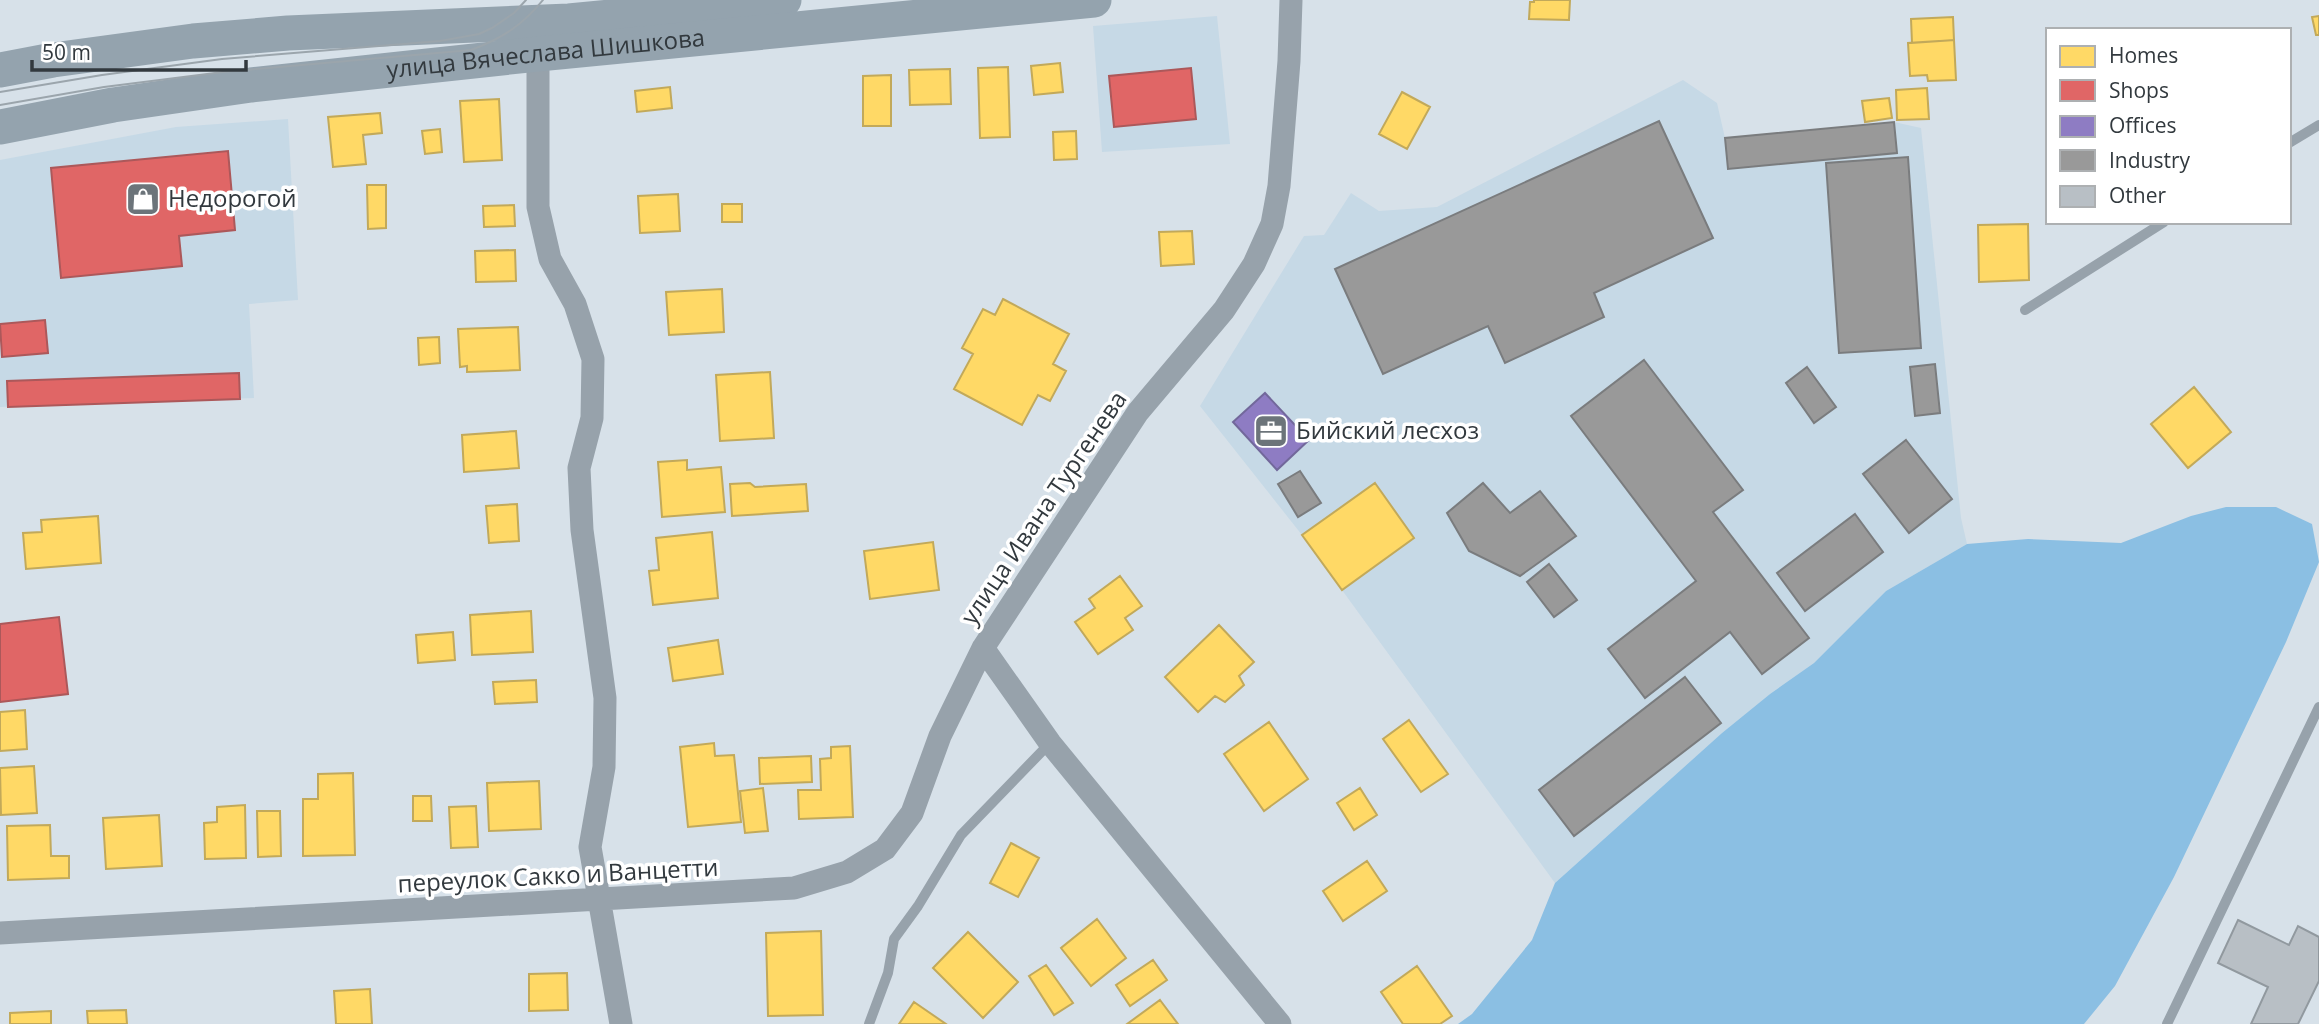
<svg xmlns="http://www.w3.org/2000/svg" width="2319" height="1024" font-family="'Open Sans',sans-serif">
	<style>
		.built { fill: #c6d9e6 }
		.forest { fill: #8bbfe3 }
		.homes { fill: #ffd966; stroke: #c2a95a; stroke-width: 2 }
		.shops { fill: #e06666; stroke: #ac585a; stroke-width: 2 }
		.offices { fill: #8e7cc3; stroke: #72689b; stroke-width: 2 }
		.industry { fill: #999; stroke: #7a7c7e; stroke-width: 2 }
		.building { fill: #b8bfc5; stroke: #91999f; stroke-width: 2 }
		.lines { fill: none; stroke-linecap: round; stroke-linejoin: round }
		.service { stroke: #97a2ab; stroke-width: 10 }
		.minor { stroke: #97a2ab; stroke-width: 23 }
		.primary { stroke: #94a3ae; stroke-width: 35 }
		.tram { stroke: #9ba5ac; stroke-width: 2 }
		.labels { text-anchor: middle; stroke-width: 7; stroke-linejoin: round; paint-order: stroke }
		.street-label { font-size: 24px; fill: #32393e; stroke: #fff }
		.poi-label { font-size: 24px; fill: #32393e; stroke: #fff; text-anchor: start }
	</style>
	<rect width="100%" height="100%" fill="#d7e1e9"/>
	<path class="built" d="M 1217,16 L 1230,144 L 1102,152 L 1093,26 Z
		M 1683,80 L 1717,103 L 1725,138 L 1894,122 L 1921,128 L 1961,518 L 1967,544 L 1886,591 L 1814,663 L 1770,694 L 1722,733 L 1555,883 L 1302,535 L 1200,406 L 1304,236 L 1324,235 L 1351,193 L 1379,211 L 1437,207 Z
		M 288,119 L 298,300 L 249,304 L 254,398 L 0,407 L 0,160 L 176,127 Z"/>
	<path class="forest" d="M 2226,507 L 2276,507 L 2312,524 L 2319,562 L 2286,642 L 2174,877 L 2115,986 L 2084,1024 L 1458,1024 L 1472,1014 L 1532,940 L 1555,883 L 1722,733 L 1770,694 L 1814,663 L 1886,591 L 1967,544 L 2028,539 L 2121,543 L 2191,516 Z"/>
	<path class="homes" d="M 1534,0 L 1570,0 L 1569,20 L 1529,19 L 1530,2 L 1534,2 Z
		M 2319,16 L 2319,35 L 2316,35 L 2312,17 Z
		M 1953,17 L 1954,40 L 1912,43 L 1911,19 Z
		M 1954,40 L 1956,80 L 1928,81 L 1927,75 L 1910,76 L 1908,43 Z
		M 1060,63 L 1063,92 L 1034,95 L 1031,66 Z
		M 1008,67 L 1010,137 L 980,138 L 978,68 Z
		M 950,69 L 951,104 L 910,105 L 909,70 Z
		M 891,75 L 891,126 L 863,126 L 863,76 Z
		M 670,87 L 672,108 L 637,112 L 635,91 Z
		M 1927,88 L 1929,119 L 1897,120 L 1896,90 Z
		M 1402,92 L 1430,107 L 1407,149 L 1379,134 Z
		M 1889,98 L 1892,118 L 1865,122 L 1862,101 Z
		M 499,99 L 502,160 L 464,162 L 460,101 Z
		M 380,113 L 382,133 L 363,135 L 366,164 L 333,167 L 328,117 Z
		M 440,129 L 442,152 L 425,154 L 422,131 Z
		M 1076,131 L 1077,159 L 1054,160 L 1053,132 Z
		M 367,185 L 386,185 L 386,228 L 368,229 Z
		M 678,194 L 680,231 L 640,233 L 638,196 Z
		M 722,204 L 742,204 L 742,222 L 722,222 Z
		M 514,205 L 515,226 L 484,227 L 483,206 Z
		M 2028,224 L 2029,280 L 1979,282 L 1978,225 Z
		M 1192,231 L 1194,264 L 1161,266 L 1159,232 Z
		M 515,250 L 516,281 L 476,282 L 475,251 Z
		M 722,289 L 724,332 L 669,335 L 666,292 Z
		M 1003,299 L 1069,334 L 1053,364 L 1066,371 L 1050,401 L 1038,395 L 1022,425 L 954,389 L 973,354 L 962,348 L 983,309 L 995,315 Z
		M 518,327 L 520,370 L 467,372 L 467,366 L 460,367 L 458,329 Z
		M 439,337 L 440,363 L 419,365 L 418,338 Z
		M 770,372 L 774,438 L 720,441 L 716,375 Z
		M 2194,387 L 2231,432 L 2188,468 L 2151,424 Z
		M 516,431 L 519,468 L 464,472 L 462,435 Z
		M 687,460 L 687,470 L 721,467 L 725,512 L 662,517 L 658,462 Z
		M 750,483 L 755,487 L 806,484 L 808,511 L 732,516 L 730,484 Z
		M 1375,483 L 1414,538 L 1342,590 L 1302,535 Z
		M 517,504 L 519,541 L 489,543 L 486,506 Z
		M 98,516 L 101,563 L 26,569 L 23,533 L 42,532 L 41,520 Z
		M 712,532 L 718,598 L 653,605 L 649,571 L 659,570 L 656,538 Z
		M 933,542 L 939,590 L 870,599 L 864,551 Z
		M 1120,576 L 1142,606 L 1125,618 L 1133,630 L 1098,654 L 1075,622 L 1095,608 L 1089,599 Z
		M 531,611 L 533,652 L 472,655 L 470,615 Z
		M 1219,625 L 1254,662 L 1239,676 L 1244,685 L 1225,702 L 1215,696 L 1198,712 L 1165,677 Z
		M 453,632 L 455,660 L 418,663 L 416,635 Z
		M 718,640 L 723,674 L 673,681 L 668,648 Z
		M 536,680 L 537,702 L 495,704 L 493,682 Z
		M 25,710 L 27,749 L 0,751 L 0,712 Z
		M 1409,720 L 1448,774 L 1421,792 L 1383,739 Z
		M 1269,722 L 1308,779 L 1264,811 L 1224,754 Z
		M 714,743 L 715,756 L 734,755 L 741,822 L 688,827 L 680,747 Z
		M 850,746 L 853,817 L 799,819 L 798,790 L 821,790 L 820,759 L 831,758 L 831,747 Z
		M 811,756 L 812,782 L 760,784 L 759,758 Z
		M 34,766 L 37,813 L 1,815 L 0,768 Z
		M 353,773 L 355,855 L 303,856 L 303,799 L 318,799 L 318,774 Z
		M 539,781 L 541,829 L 489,831 L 487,783 Z
		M 763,788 L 768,831 L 745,833 L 740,791 Z
		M 1360,788 L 1377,815 L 1354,830 L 1337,803 Z
		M 413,796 L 431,796 L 432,821 L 413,821 Z
		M 245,805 L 246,858 L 205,859 L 204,823 L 217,822 L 217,807 Z
		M 476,806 L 478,847 L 451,848 L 449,807 Z
		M 257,811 L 280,811 L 281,856 L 258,857 Z
		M 159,815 L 162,866 L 106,869 L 103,818 Z
		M 50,825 L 51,856 L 69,856 L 69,878 L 8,880 L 7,826 Z
		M 1011,843 L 1039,858 L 1018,897 L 990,883 Z
		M 1367,861 L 1387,891 L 1343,921 L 1323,891 Z
		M 1097,919 L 1126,958 L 1091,986 L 1061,948 Z
		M 821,931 L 823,1015 L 768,1016 L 766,933 Z
		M 968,932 L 1018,982 L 983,1018 L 933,968 Z
		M 1153,960 L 1167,980 L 1130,1006 L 1116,985 Z
		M 1046,965 L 1073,1003 L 1054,1015 L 1029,976 Z
		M 1417,966 L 1452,1016 L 1440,1024 L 1403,1024 L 1381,992 Z
		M 567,973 L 568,1010 L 529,1011 L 529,974 Z
		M 370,989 L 372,1024 L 336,1024 L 334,991 Z
		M 1160,1000 L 1178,1024 L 1127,1024 Z
		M 914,1002 L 946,1024 L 899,1024 Z
		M 126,1010 L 127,1024 L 88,1024 L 87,1011 Z
		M 51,1011 L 51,1024 L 10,1024 L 10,1013 Z"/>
	<path class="shops" d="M 1191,68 L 1196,119 L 1114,127 L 1109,76 Z
		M 228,151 L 235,230 L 179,236 L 182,266 L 61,278 L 51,168 Z
		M 45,320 L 48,353 L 2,357 L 0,324 Z
		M 239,373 L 240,399 L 8,407 L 7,381 Z
		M 59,617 L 68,694 L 0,702 L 0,624 Z"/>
	<path class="offices" d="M 1265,393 L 1309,440 L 1277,470 L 1233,422 Z"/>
	<path class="industry" d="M 1659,121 L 1713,238 L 1594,293 L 1604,317 L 1505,363 L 1488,326 L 1383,374 L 1335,269 Z
		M 1894,122 L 1897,153 L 1728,169 L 1725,138 Z
		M 1908,157 L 1921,348 L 1839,353 L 1826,163 Z
		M 1644,360 L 1743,490 L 1713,512 L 1809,638 L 1762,674 L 1730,632 L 1645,698 L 1608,649 L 1696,581 L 1571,416 Z
		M 1935,364 L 1940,413 L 1915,416 L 1910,367 Z
		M 1807,367 L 1836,407 L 1814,423 L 1786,383 Z
		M 1906,440 L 1952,499 L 1909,533 L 1863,474 Z
		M 1300,471 L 1321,503 L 1298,517 L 1278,484 Z
		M 1483,483 L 1510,513 L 1540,491 L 1576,536 L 1520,576 L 1469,551 L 1447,513 Z
		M 1855,514 L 1883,552 L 1805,611 L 1777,573 Z
		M 1549,564 L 1577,600 L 1554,617 L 1527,582 Z
		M 1685,677 L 1721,723 L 1574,836 L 1539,790 Z"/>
	<path class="building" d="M 2238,920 L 2289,945 L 2298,926 L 2319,937 L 2319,981 L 2298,1024 L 2251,1024 L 2268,987 L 2218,963 Z"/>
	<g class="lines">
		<path class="service" d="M 2289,143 L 2319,125
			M 2025,310 L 2164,222
			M 869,1024 L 888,973 L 894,939 L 918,906 L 961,835 L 1050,743
			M 2167,1024 L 2319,707"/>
		<path class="minor" d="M 538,54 L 538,207 L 550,259 L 575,304 L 593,359 L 592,418 L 579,468 L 582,530 L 605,698 L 604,767 L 590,847 L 621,1024
			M 983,648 L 1050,743 L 1280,1024
			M 0,933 L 794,888 L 847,872 L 885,849 L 912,813 L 940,736 L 983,648 L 1138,412 L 1224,310 L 1254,264 L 1272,224 L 1279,186 L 1289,61 L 1291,0"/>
		<g class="primary">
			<path d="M 0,70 L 53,60 L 193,41 L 288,33 L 569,21 L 784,0"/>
			<path id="s1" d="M 0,127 L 113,105 L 251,85 L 538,54 L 1094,0"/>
		</g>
		<path class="tram" d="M 0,92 L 102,75 L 222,59 L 440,41 L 479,34 L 492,28 L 514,13 L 526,0
			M 0,105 L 104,87 L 223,72 L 471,50 C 501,39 523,25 543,0"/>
	</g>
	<defs>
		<g id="shop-square" transform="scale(1.75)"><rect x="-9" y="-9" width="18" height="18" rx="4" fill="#6c747a" stroke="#fff"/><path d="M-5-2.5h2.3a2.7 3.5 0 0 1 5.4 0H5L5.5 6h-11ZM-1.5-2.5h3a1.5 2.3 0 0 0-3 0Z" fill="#fff"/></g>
		<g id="office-square" transform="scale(1.75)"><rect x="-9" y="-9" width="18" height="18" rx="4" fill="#6c747a" stroke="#fff"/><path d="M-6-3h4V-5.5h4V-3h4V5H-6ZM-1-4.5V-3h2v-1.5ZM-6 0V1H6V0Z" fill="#fff"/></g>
	</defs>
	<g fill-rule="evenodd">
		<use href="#shop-square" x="143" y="199"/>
		<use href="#office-square" x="1271" y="431"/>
	</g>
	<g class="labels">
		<g class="street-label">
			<text dy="8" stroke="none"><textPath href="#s1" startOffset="551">улица Вячеслава Шишкова</textPath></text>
			<text transform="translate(1044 508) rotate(-56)" y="8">улица Ивана Тургенева</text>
			<text transform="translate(558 876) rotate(-3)" y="8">переулок Сакко и Ванцетти</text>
		</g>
		<g class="poi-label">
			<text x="168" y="207">Недорогой</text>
			<text x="1296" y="439">Бийский лесхоз</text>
		</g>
	</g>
	<rect x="2046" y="28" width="245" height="196" fill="#ffffff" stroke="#adb0b2" stroke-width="2"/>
	<rect x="2060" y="46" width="35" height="21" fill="#ffd966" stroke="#adb0b2" stroke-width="2"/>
	<text x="2109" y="63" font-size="21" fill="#32393e">Homes</text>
	<rect x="2060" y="80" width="35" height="21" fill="#e06666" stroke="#adb0b2" stroke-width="2"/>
	<text x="2109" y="98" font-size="21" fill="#32393e">Shops</text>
	<rect x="2060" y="116" width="35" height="21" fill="#8e7cc3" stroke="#adb0b2" stroke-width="2"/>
	<text x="2109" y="133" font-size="21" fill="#32393e">Offices</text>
	<rect x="2060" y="150" width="35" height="21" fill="#999999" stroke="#adb0b2" stroke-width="2"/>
	<text x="2109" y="168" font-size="21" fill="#32393e">Industry</text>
	<rect x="2060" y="186" width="35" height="21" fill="#b8bfc5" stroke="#adb0b2" stroke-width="2"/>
	<text x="2109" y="203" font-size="21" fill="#32393e">Other</text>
	<path d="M32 60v10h214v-10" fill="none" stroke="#32393e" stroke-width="3.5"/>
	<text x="42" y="60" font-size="21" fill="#32393e" stroke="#ffffff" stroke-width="5" paint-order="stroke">50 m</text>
</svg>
